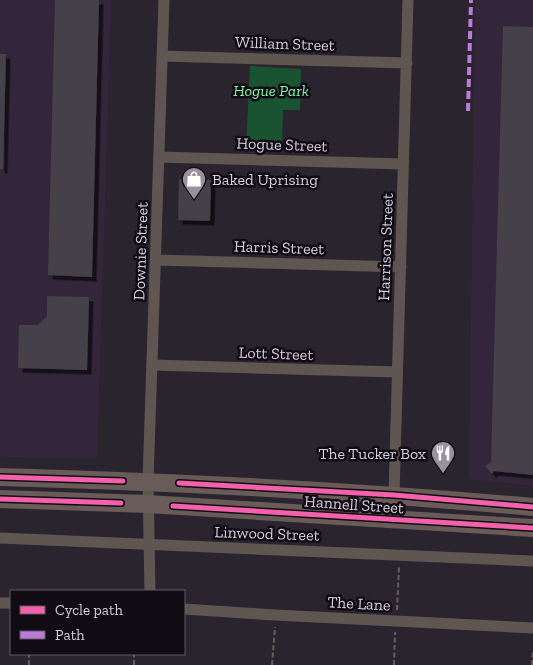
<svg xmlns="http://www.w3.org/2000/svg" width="533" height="665" font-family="'Zilla Slab',serif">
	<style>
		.built { fill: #33263b }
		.green { fill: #195331 }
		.building { fill: #444049; filter: url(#shadow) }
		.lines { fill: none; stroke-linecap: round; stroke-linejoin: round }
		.path { stroke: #665e5d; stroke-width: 2; stroke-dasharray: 5 2.5; stroke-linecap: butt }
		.minor { stroke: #605651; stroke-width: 11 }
		.highway { stroke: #695b57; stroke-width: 18 }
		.quiet { stroke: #bd7bd9; stroke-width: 4; stroke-dasharray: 8 4; stroke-linecap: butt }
		.cycleway-casing { stroke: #110c14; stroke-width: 8 }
		.cycleway { stroke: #f560ab; stroke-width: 5 }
		.labels { text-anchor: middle; stroke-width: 5; stroke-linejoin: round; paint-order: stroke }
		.street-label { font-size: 16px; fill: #d5ceda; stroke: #110c14 }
		.park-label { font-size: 16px; font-style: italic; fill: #84f6a8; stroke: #110c14 }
		.poi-label { font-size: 16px; fill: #d5ceda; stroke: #110c14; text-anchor: start }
	</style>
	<defs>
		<filter id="shadow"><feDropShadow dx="4.5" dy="4.5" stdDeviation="0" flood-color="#0009"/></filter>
	</defs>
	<rect width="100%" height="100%" fill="#2a242e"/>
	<path class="built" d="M 0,0 L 111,0 L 97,459 L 0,457 Z
		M 475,0 L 533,0 L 533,486 L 469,479 Z"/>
	<path class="green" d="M 250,66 L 301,69 L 300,110 L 283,110 L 282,150 L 246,150 Z"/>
	<path class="building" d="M 55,0 L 99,0 L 92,277 L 48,275 Z
		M 503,26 L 533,27 L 533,475 L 494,471 L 492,474 L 485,466 L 491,462 Z
		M 0,54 L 6,54 L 3,169 L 0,169 Z
		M 179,179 L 211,180 L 210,221 L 178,220 Z
		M 47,296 L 89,297 L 87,370 L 18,368 L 19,325 L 37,325 L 47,317 Z"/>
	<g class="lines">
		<path class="path" d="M 397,610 L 399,567
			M 29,665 L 29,654
			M 134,665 L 134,654
			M 272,665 L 275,627
			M 394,665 L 395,632
			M 532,665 L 533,651"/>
		<path class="minor" d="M 162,56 L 407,63
			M 159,157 L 403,164
			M 156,260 L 401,267
			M 153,365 L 397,372
			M 394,495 L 408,0
			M 0,538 L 533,561
			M 150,591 L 148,481 L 164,0
			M 0,603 L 11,603
			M 184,609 L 275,615 L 533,628"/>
		<path class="highway" d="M 0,477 C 178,482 356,491 533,507
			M 0,499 L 148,504 L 533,528"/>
		<path class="quiet" d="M 468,111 L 471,0"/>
		<g class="cycleway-casing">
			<path id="cycleway" d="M 0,477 L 123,481
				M 179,483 L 394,495 L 533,507
				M 0,499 L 121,503
				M 173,506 L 533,528"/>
		</g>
		<use href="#cycleway" class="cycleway"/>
	</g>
	<defs>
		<g id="shop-pin" transform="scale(1.25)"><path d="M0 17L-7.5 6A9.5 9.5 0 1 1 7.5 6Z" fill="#99929e" stroke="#110c14"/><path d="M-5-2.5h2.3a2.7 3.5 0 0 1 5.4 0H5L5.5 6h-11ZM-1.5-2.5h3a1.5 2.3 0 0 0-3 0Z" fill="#fff"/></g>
		<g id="restaurant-pin" transform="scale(1.25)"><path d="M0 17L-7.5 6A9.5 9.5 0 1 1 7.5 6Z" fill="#99929e" stroke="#110c14"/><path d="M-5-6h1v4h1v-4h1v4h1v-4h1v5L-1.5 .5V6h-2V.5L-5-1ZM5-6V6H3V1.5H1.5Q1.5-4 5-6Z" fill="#fff"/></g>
	</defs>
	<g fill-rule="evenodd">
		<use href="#shop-pin" x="194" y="179"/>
		<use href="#restaurant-pin" x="443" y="453"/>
	</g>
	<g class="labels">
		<g class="street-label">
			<text transform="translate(285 43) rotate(2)" y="6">William Street</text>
			<text transform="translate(282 144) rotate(2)" y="6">Hogue Street</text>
			<text transform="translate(279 247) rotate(2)" y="6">Harris Street</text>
			<text transform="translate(385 247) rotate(-88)" y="6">Harrison Street</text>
			<text transform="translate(140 251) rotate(-88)" y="6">Downie Street</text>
			<text transform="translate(276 353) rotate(2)" y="6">Lott Street</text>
			<text transform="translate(354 504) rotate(4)" y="6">Hannell Street</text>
			<text transform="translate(267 533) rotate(2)" y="6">Linwood Street</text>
			<text transform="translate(359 603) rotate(3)" y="6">The Lane</text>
		</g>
		<g class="park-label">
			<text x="271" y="96">Hogue Park</text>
		</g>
		<g class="poi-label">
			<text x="212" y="185">Baked Uprising</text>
			<text x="426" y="459" text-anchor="end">The Tucker Box</text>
		</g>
	</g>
	<rect x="10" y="590" width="175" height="65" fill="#110c14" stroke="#5f5a63"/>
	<rect x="20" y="606" width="25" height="8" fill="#f560ab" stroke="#5f5a63"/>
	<text x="55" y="615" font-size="15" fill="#d5ceda">Cycle path</text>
	<rect x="20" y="631" width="25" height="8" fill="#bd7bd9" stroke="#5f5a63"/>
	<text x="55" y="640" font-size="15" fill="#d5ceda">Path</text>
</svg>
